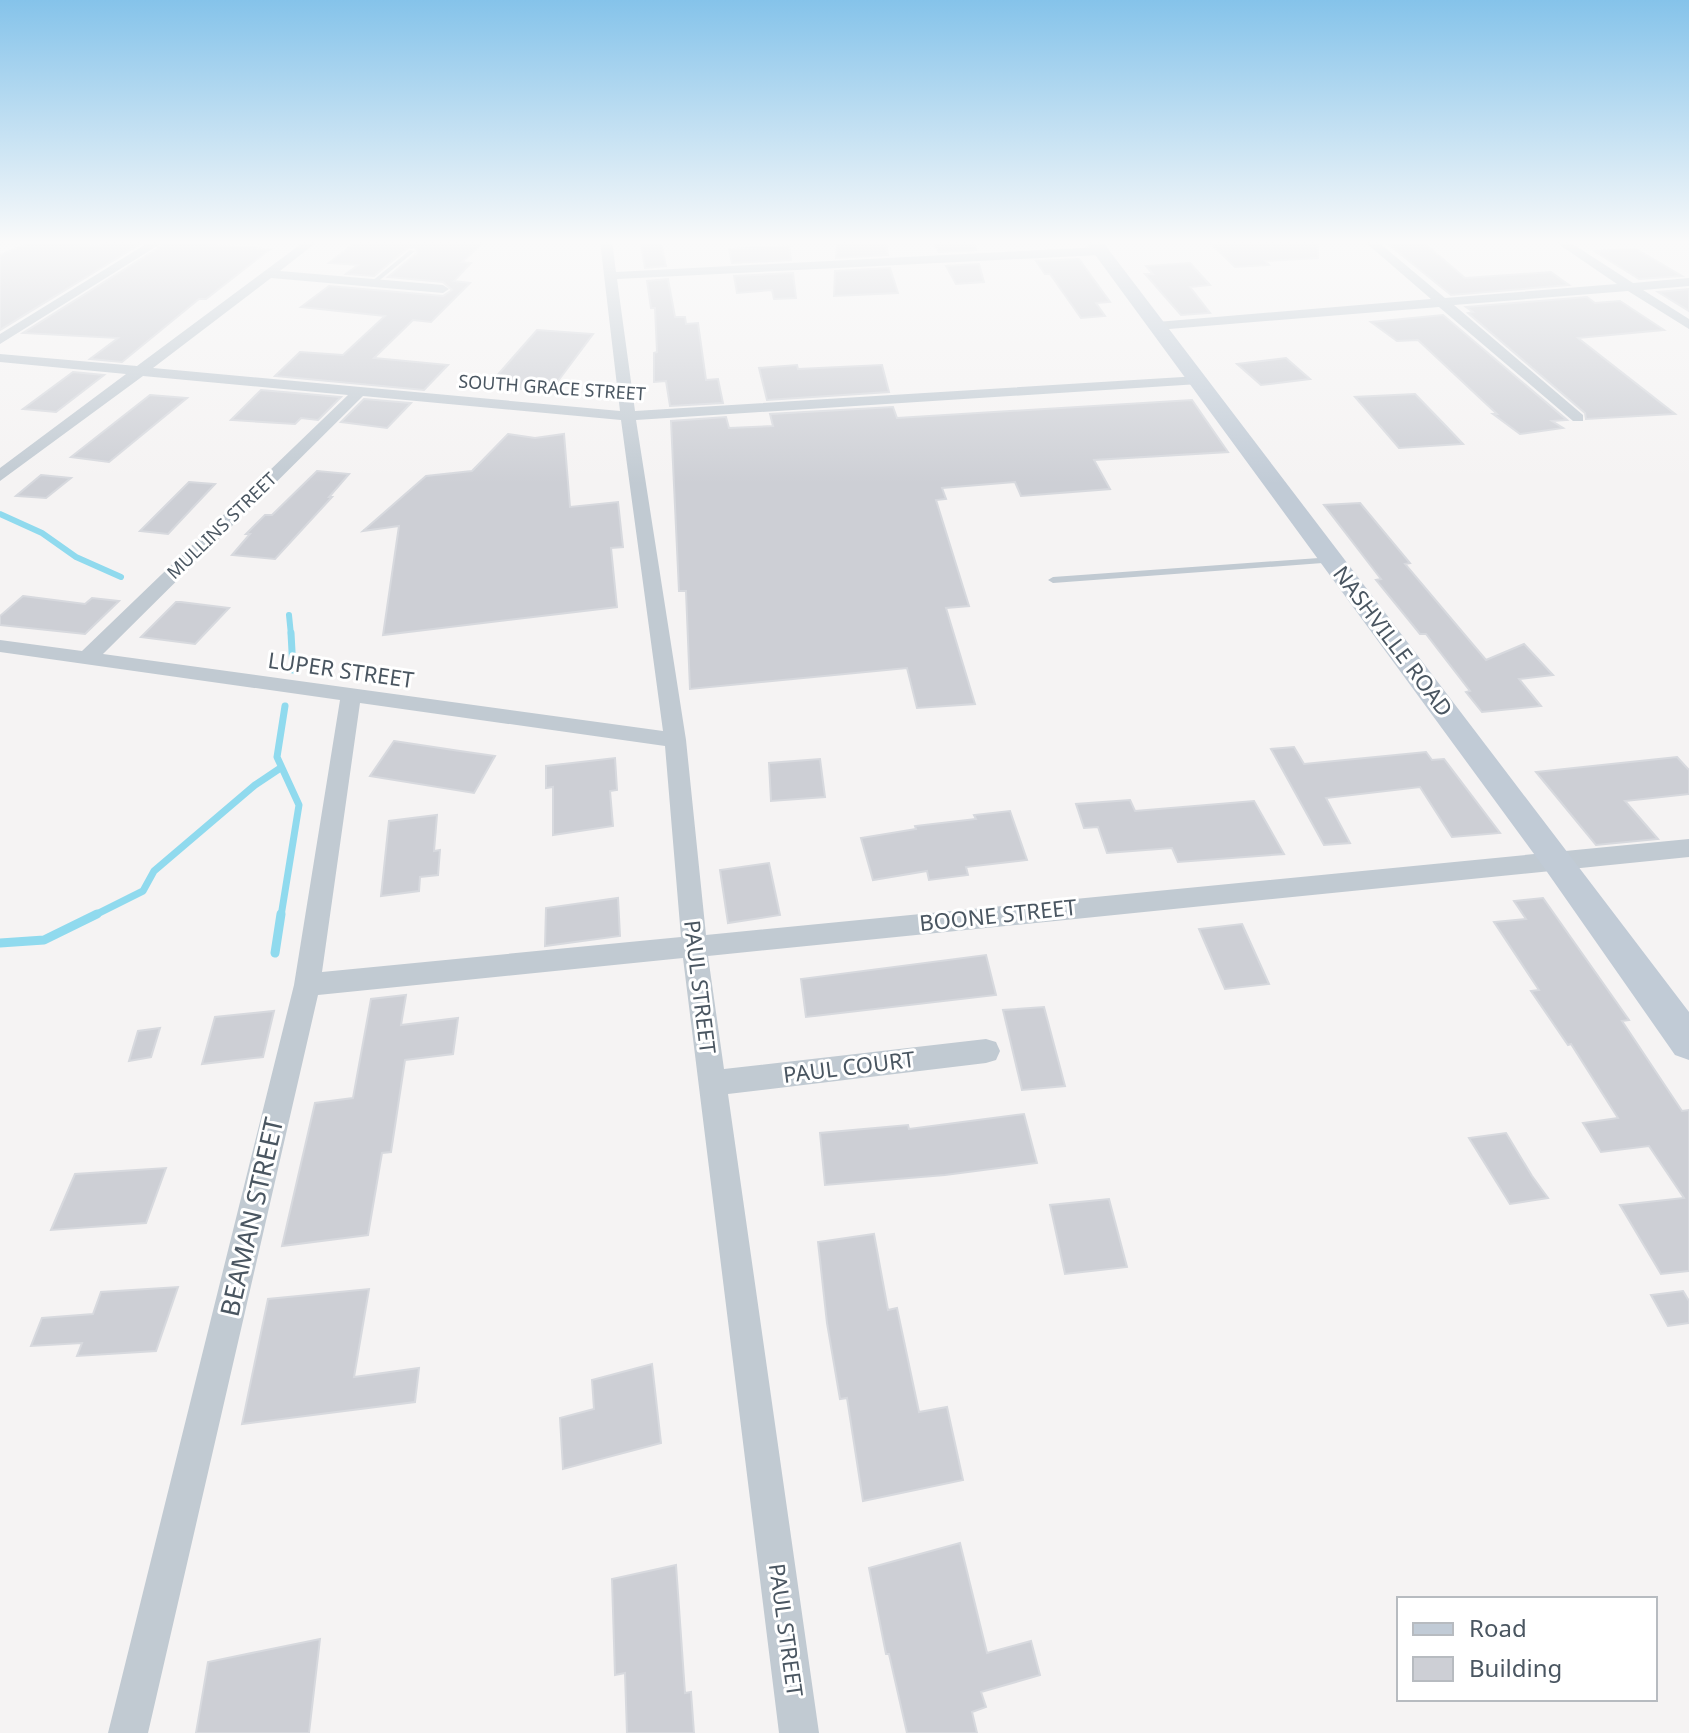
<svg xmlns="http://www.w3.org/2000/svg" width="1689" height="1733" font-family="'Noto Sans',sans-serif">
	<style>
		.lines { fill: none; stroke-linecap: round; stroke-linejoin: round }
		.stream-far2 { stroke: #90daee; stroke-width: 6 }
		.stream-far1 { stroke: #90daee; stroke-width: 7 }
		.stream { stroke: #90daee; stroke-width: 9 }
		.building { fill: #cdcfd5; stroke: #d7d9de; stroke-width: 2 }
		.lane { fill: #c1cad2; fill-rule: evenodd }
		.street { fill: #c1cad2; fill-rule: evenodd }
		.secondary { fill: #c1cbd6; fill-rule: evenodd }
		.labels { text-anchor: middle; stroke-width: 6; stroke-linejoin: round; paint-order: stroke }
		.far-street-label { font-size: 18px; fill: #4a5661; stroke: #fff }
		.street-label { font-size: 22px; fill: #4a5661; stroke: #fff }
		.near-street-label { font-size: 26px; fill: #4a5661; stroke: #fff }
	</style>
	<rect width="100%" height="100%" fill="#f5f3f3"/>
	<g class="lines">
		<path class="stream-far2" d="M 0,514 L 42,533 L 76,557 L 121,577
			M 289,615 L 291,635"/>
		<path class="stream-far1" d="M 291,633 L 293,670
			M 93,916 L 143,891 L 154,871 L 255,785 L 279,769
			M 281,916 L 299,805 L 277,757 L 285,706"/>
		<path class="stream" d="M 0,943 L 44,940 L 97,914
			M 275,953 L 281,914"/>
	</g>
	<path class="building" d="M 106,241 L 145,241 L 0,330 L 0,255 L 31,242 L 99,246 Z
		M 357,241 L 485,241 L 462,262 L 471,263 L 454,281 L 470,283 L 431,322 L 413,320 L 374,358 L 448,365 L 424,390 L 275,376 L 300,352 L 343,355 L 385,316 L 301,307 L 329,286 L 443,296 L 452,290 L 443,282 L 388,277 L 417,253 L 416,248 L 408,248 L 374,276 L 346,274 L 358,265 L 329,263 Z
		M 837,241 L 886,242 L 888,255 L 836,258 Z
		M 933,241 L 973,241 L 976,250 L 939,252 Z
		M 1208,241 L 1318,241 L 1318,258 L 1265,261 L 1269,265 L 1235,267 Z
		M 168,242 L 270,249 L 206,299 L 199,299 L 122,362 L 90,359 L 118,338 L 23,333 Z
		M 1423,242 L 1465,278 L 1551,272 L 1569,285 L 1451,295 L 1388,244 Z
		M 661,243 L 666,266 L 645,268 L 641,245 Z
		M 789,246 L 791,260 L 732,263 L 729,249 Z
		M 1636,249 L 1682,276 L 1639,279 L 1594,251 Z
		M 1079,259 L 1110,302 L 1096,303 L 1105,316 L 1081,318 L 1050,274 L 1045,274 L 1036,261 Z
		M 1190,263 L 1210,285 L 1190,287 L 1210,313 L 1181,315 L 1145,274 L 1153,274 L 1146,266 Z
		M 979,264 L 984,282 L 956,284 L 946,266 Z
		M 890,268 L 898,293 L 834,296 L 835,271 Z
		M 793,273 L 796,298 L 774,299 L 772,290 L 737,293 L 734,276 Z
		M 668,279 L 675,317 L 685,317 L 686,324 L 698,323 L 706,380 L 718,379 L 723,403 L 670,406 L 666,381 L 654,382 L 654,353 L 657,352 L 655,308 L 651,308 L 647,281 Z
		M 1689,289 L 1689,311 L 1658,292 Z
		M 1587,297 L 1595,303 L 1620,301 L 1664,330 L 1578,338 L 1675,414 L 1586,419 L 1585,413 L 1468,313 L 1473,312 L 1466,307 Z
		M 1443,315 L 1567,420 L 1552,421 L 1563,428 L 1520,434 L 1493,414 L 1497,414 L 1418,340 L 1397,341 L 1371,322 Z
		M 537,330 L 593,334 L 555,385 L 538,383 L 532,390 L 488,386 Z
		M 1286,358 L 1310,379 L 1261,385 L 1237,364 Z
		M 797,365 L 798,369 L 882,365 L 889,392 L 767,400 L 759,368 Z
		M 73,372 L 104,375 L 56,412 L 23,409 Z
		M 261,390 L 341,397 L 318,420 L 301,418 L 295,424 L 231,420 Z
		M 1415,394 L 1445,425 L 1463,444 L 1399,448 L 1355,397 Z
		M 150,395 L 187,398 L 109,462 L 71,457 Z
		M 364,399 L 411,403 L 387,428 L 341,422 Z
		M 1192,400 L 1228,452 L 1094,460 L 1110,489 L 1021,496 L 1015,482 L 942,488 L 946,499 L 936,500 L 969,606 L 946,608 L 975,704 L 917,708 L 907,668 L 690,689 L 686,591 L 679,591 L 671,421 L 726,417 L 729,428 L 773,426 L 770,414 L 893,407 L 897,418 Z
		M 508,434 L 535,438 L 564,434 L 570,507 L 618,502 L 623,547 L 611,548 L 617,607 L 383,635 L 399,526 L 363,531 L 426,476 L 472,471 Z
		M 317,471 L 349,474 L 329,497 L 332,497 L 275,559 L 232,555 L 250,534 L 246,534 L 265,515 L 272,515 Z
		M 41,475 L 71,478 L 46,498 L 16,496 Z
		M 189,482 L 215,484 L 168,534 L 140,531 Z
		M 1360,503 L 1410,563 L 1405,564 L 1486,660 L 1524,644 L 1553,675 L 1519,679 L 1541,706 L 1482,712 L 1466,692 L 1470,691 L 1426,634 L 1420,634 L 1376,580 L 1381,579 L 1324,505 Z
		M 23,596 L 85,604 L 92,598 L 119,601 L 85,634 L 0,625 L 0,616 Z
		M 176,602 L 181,602 L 229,608 L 195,644 L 141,637 Z
		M 394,741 L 460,751 L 495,756 L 474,793 L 370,776 Z
		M 1294,747 L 1304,764 L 1426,752 L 1432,760 L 1444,759 L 1500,833 L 1452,837 L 1420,787 L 1326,798 L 1350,843 L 1324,845 L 1271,749 Z
		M 1677,757 L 1689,770 L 1689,794 L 1625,801 L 1658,839 L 1596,845 L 1536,772 Z
		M 615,758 L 617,790 L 610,791 L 613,826 L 553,835 L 553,787 L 546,788 L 546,766 Z
		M 820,759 L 825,797 L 771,801 L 769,763 Z
		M 1130,800 L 1135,811 L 1254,801 L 1284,854 L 1178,862 L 1172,848 L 1107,853 L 1098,827 L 1084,828 L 1076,804 Z
		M 1010,811 L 1027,860 L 966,867 L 968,875 L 929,880 L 927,871 L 873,880 L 861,838 L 916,829 L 915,826 L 976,819 L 974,815 Z
		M 437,815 L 434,851 L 440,850 L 438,875 L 420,877 L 419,891 L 381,896 L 389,821 Z
		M 769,863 L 780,915 L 728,923 L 720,870 Z
		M 618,898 L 620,936 L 545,946 L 546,908 Z
		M 1543,898 L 1629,1020 L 1622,1021 L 1682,1111 L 1689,1110 L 1689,1271 L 1661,1274 L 1620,1205 L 1684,1198 L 1649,1146 L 1601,1152 L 1583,1123 L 1618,1118 L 1571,1044 L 1568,1045 L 1531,991 L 1539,990 L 1494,922 L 1526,919 L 1514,901 Z
		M 1242,924 L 1269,984 L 1225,989 L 1199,929 Z
		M 986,955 L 996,995 L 806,1017 L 801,979 Z
		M 406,995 L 401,1025 L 458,1018 L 453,1054 L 405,1060 L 391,1152 L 382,1153 L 368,1235 L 282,1246 L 315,1103 L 353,1098 L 371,999 Z
		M 1044,1007 L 1065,1086 L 1022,1090 L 1003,1010 Z
		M 274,1011 L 263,1057 L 202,1064 L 215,1017 Z
		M 160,1028 L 151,1057 L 129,1061 L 138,1031 Z
		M 1024,1114 L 1037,1163 L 945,1175 L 825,1185 L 820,1133 L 908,1125 L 909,1129 Z
		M 1506,1133 L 1532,1176 L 1548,1198 L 1510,1204 L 1469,1138 Z
		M 166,1168 L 146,1223 L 51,1230 L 75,1174 Z
		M 1109,1199 L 1127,1267 L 1065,1274 L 1050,1205 Z
		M 874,1234 L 888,1310 L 897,1308 L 919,1412 L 947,1407 L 963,1480 L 863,1501 L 847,1398 L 840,1399 L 827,1323 L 818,1242 Z
		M 178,1287 L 156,1351 L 77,1356 L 82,1343 L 31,1346 L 42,1318 L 93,1314 L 101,1292 Z
		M 369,1289 L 354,1377 L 419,1368 L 415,1402 L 242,1424 L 268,1299 Z
		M 1683,1291 L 1689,1301 L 1689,1323 L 1668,1326 L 1651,1295 Z
		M 652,1364 L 661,1443 L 563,1469 L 560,1418 L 594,1409 L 592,1380 Z
		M 960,1543 L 987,1653 L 1031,1641 L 1040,1675 L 981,1692 L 986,1707 L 972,1712 L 977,1733 L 907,1733 L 889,1654 L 886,1654 L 869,1568 Z
		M 676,1565 L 685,1693 L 691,1692 L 694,1733 L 627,1733 L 625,1673 L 615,1675 L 612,1579 Z
		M 320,1639 L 309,1733 L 196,1733 L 208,1662 Z"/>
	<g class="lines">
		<path class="lane" d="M 410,250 L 415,251 L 375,284 L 371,284 L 371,282 Z
			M 1333,557 L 1338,560 L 1336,562 L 1053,583 L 1048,580 L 1053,577 Z"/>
		<path class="street" d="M 0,241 L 7,241 L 0,246 Z
			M 151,241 L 165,241 L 0,344 L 0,334 Z
			M 305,241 L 318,241 L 280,271 L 443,285 L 449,289 L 443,293 L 271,278 L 153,368 L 620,411 L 600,241 L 612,241 L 616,272 L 1100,247 L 1106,251 L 1100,255 L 617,279 L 635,411 L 1199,376 L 1206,380 L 1199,384 L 636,420 L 686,740 L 706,935 L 1689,839 L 1689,857 L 708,956 L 724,1069 L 986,1039 L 996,1042 L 1000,1051 L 996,1060 L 986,1063 L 728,1094 L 819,1733 L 779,1733 L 683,958 L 318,995 L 148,1733 L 108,1733 L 294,985 L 340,700 L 0,652 L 0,640 L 82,651 L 348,395 L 143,376 L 0,481 L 0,468 L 126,374 L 0,362 L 0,354 L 137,366 ZM 363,396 L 621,420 L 663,731 L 103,654 ZM 360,703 L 665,746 L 681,937 L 322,972 Z
			M 1364,241 L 1377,241 L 1445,298 L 1617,284 L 1554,241 L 1568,241 L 1633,283 L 1689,278 L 1689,286 L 1643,290 L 1689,319 L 1689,329 L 1628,291 L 1454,305 L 1583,415 L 1583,421 L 1573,421 L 1439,307 L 1157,330 L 1150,326 L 1157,322 L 1431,299 Z"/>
		<path class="secondary" d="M 1085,241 L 1102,241 L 1689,1012 L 1689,1060 L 1675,1055 L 1545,869 Z"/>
	</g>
	<linearGradient id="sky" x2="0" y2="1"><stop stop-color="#85c3ea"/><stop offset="0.5" stop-color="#fafafa"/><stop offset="1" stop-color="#fafafa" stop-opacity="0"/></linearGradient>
	<rect width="1689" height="484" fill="url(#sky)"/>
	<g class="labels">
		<g class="far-street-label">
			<text transform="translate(552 388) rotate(4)" y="6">SOUTH GRACE STREET</text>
			<text transform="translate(222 526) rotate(-44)" y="6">MULLINS STREET</text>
		</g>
		<g class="street-label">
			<text transform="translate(1393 641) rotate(53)" y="8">NASHVILLE ROAD</text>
			<text transform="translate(341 670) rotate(8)" y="8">LUPER STREET</text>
			<text transform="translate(998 915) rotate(-6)" y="8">BOONE STREET</text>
			<text transform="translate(700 987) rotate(83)" y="8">PAUL STREET</text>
			<text transform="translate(849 1067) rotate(-7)" y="8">PAUL COURT</text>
			<text transform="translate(786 1630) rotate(82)" y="8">PAUL STREET</text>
		</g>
		<g class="near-street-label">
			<text transform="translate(252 1217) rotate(-77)" y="9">BEAMAN STREET</text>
		</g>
	</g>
	<rect x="1397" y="1597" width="260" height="104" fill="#ffffff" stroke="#b7bbc0" stroke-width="2"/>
	<rect x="1413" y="1623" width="40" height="12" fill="#c1cbd6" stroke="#b7bbc0" stroke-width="2"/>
	<text x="1469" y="1637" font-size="24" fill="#4a5661">Road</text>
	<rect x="1413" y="1657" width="40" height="24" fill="#cdcfd5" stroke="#b7bbc0" stroke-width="2"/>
	<text x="1469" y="1677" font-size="24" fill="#4a5661">Building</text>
</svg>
